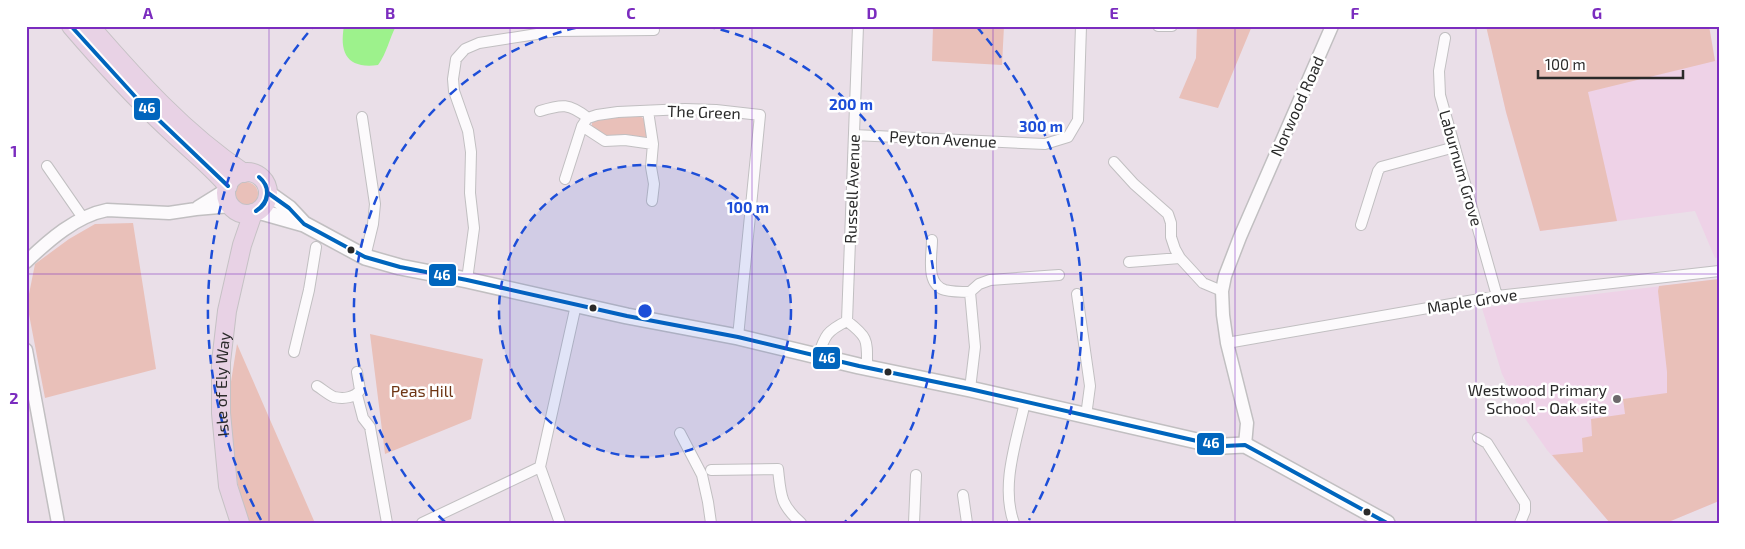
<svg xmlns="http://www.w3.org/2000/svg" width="1745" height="549" font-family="'Exo 2',sans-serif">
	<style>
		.education { fill: #eed2e7 }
		.green { fill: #e9c0b9 }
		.water { fill: #9df28c }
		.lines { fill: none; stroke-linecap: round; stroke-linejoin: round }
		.minor-casing { stroke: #c1bfc1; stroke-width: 12 }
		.tertiary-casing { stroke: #c1bfc1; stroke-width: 15 }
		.secondary-casing { stroke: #c1bfc1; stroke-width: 18 }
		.trunk-casing { stroke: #c5c1c4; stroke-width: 20 }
		.minor { stroke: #fcfafc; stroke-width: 10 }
		.tertiary { stroke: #fcfafc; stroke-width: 12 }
		.secondary { stroke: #fcfafc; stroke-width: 15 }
		.trunk { stroke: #e8d2e5; stroke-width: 18 }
		.bus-1-casing { stroke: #fff; stroke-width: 8 }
		.bus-1 { stroke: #0065bd; stroke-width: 4 }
		.grid { fill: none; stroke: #7b2cbf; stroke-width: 1; stroke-opacity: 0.55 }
		.ring { fill: none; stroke: #1d4ed8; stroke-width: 2.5; stroke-dasharray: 9 6 }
		.bus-dot { fill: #2a2a2a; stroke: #fff; stroke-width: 2 }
		.poi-dot { fill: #6d696c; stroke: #fff; stroke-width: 2 }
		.labels { text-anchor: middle; stroke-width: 5; stroke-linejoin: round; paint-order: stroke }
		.street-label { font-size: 16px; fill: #2a2a2a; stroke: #fff }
		.poi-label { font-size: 16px; fill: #2a2a2a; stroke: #fff; text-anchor: end }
		.park-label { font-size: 16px; fill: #6e3513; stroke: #fff }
		.centre { fill: #1d4ed8; stroke: #fff; stroke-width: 2.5 }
		.ring-label { font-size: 15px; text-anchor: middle; font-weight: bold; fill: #1d4ed8; stroke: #fff; stroke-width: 5; stroke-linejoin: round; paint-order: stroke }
		.line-badge { stroke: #fff; stroke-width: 2 }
		.badge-label { font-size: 14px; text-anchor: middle; font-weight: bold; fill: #fff }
		.neatline { fill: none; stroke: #7b2cbf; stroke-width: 2 }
		.grid-label { font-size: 16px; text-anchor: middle; font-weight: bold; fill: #7b2cbf }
	</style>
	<rect width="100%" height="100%" fill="#eadfe8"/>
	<path class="education" d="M 1514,26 L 1710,30 L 1715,60 L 1719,60 L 1719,257 L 1715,258 L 1695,211 L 1540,231 L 1506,112 L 1488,32 Z
		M 1719,279 L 1719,501 L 1666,523 L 1610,523 L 1547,450 L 1524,417 L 1502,374 L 1482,308 Z"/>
	<path class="green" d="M 933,26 L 1004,26 L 1002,65 L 932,61 Z
		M 1197,26 L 1252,26 L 1218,108 L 1179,98 L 1196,58 Z
		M 1486,26 L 1709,26 L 1715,61 L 1588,92 L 1617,221 L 1540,231 L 1506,112 Z
		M 639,115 L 645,120 L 647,138 L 605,136 L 592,126 L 592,123 C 605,113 623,116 639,115 Z
		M234 194a12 12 0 1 1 24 0a12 12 0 1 1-24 0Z
		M 133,223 L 156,369 L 45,398 L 27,304 L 35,264 L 69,239 L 95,224 Z
		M 1719,279 L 1719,501 L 1666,523 L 1610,523 L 1552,455 L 1583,452 L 1582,438 L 1592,436 L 1591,419 L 1625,414 L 1623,399 L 1667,393 L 1667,372 L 1658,291 L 1659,286 Z
		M 370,334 L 483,359 L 471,419 L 385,454 Z
		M 237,344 L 315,523 L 248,523 L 238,485 L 231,437 L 230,388 Z"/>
	<path class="water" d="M 344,26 L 396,26 C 389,39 387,53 378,65 C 348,69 339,54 344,26 Z"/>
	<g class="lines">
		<g class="minor-casing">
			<path id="minor" d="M 1158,26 L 1172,26
				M 1445,38 L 1439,71 L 1440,95 L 1497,296
				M 540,111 C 562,104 569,103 588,118 L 597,115 L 618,112 L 685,109 L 716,110 L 760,115 L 738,337
				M 648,111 L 653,144 L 651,167 L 654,184 L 652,201
				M 362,117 L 375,204 L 373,224 L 365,257
				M 582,126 L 605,141 L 625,140 L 653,144
				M 854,135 L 1045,144 L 1068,137 L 1078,120 L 1081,26
				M 1114,162 L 1134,184 L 1168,214 L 1171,223 L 1171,237 L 1175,249 L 1180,258
				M 47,166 L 83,218
				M 565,179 L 582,126 L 586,120
				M 1361,225 L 1378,171 L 1381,167 L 1455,147
				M 932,240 C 932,257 925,284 945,290 C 953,292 962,292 970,292 L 979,284 L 990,280 L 1059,275
				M 1129,262 L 1180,258 L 1203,283 L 1222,291
				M 467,280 L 474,228 L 470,193 L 471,152 L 468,131 L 454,91 L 453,79 L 456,59 L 465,49 L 479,43 L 556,31 L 654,30
				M 1077,294 L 1090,386 L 1086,416
				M 847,321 L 858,26
				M 1227,343 L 1497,296 L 1719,271
				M 294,352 L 309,290 L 316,247
				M 818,356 C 825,335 827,331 847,321 C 869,338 867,340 867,367
				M 317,386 C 322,389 329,395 334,397 C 343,399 355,398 360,390 L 357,372
				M 970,389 L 975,347 L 970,292
				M 357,395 L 363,418 L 370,427 L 387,523
				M 680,433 L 702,475 L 708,502 L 711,523
				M 1478,438 L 1487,443 L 1525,503 L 1525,511 L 1520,523
				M 540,467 L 560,523
				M 711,470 L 778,469 C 781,496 780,504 801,523
				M 963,495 L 967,523
				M 422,523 L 540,467 L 576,305
				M 914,523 L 916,475
				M 1014,523 C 1000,485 1017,440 1025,402"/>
		</g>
		<g class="tertiary-casing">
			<path id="tertiary" d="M 198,207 L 227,189
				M 26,262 C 49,240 76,216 107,210 L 169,213 L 196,209 L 231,206
				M 26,350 L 58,523
				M 1245,445 L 1247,423 L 1227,343 L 1223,315 L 1222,291 L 1225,276 L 1240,237 L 1332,26"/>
		</g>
		<g class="secondary-casing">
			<path id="secondary" d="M 268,193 L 289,208 L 303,223
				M 258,211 L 304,224 L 365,257 L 400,267 L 467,280 L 627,316 L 738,337 L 859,366 L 970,389 L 1197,441 L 1224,446 L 1245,445 L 1387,523"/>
		</g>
		<g class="trunk-casing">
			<g id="trunk">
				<path d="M 71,26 C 101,61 132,95 166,127 C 188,148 208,163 228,186"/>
				<path d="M 90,26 C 137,80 184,133 244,173"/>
				<circle cx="247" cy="193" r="21"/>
				<path id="s1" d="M 240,523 L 228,486 L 221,413 L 221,362 L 227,311 L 242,245 L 253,213"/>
			</g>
		</g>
		<use href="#minor" class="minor"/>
		<use href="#tertiary" class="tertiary"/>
		<use href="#secondary" class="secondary"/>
		<use href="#trunk" class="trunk"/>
		<g class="bus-1-casing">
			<path id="bus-1" d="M 71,26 L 141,103 L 228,186
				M 268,193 L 289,208 L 304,224 L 365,257 L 400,267 L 467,280 L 627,316 L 738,337 L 859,366 L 970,389 L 1197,441 L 1224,446 L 1245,445 L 1387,523
				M 256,211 C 269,202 271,187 259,177
				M 256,211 C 270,203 271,187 259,177"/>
		</g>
		<use href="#bus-1" class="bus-1"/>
	</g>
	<path class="grid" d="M 269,26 L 269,523M 510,26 L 510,523M 752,26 L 752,523M 993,26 L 993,523M 1235,26 L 1235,523M 1476,26 L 1476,523M 26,274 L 1719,274"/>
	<circle cx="645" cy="311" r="146" fill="#1d4ed8" fill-opacity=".12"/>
	<g class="ring">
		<circle cx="645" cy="311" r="146"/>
		<path d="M445 522A291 291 0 0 1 584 26M706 26A291 291 0 0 1 845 522"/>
		<path d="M261 520A437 437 0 0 1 313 27M977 27A437 437 0 0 1 1029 520"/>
	</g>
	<g class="bus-dot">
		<circle cx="351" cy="250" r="4.5"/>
		<circle cx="593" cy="308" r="4.5"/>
		<circle cx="888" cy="372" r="4.5"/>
		<circle cx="1367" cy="512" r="4.5"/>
	</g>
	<circle class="poi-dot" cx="1617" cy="399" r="5"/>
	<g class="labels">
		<g class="street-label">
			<text transform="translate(1297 106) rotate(-66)" y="6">Norwood Road</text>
			<text transform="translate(704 112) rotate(2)" y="6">The Green</text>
			<text transform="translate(943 139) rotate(3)" y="6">Peyton Avenue</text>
			<text transform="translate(1461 168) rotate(74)" y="6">Laburnum Grove</text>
			<text transform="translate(852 189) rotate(-88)" y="6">Russell Avenue</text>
			<text transform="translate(1472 301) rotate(-9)" y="6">Maple Grove</text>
			<text dy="6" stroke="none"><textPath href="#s1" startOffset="141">Isle of Ely Way</textPath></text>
		</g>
		<g class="poi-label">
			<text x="1607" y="396">Westwood Primary<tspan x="1607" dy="18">School - Oak site</tspan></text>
		</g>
		<g class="park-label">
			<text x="422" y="397">Peas Hill</text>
		</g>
	</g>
	<circle cx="645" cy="311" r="8" class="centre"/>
	<g class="ring-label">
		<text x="851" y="110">200 m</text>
		<text x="1041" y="132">300 m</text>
		<text x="748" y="213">100 m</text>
	</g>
	<g class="line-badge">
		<rect x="133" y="97" width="28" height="24" rx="5" fill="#0065bd"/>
		<rect x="428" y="263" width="29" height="24" rx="5" fill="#0065bd"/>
		<rect x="812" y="346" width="29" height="24" rx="5" fill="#0065bd"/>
		<rect x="1196" y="432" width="29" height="24" rx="5" fill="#0065bd"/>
	</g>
	<g class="badge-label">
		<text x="147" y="113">46</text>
		<text x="442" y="280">46</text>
		<text x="827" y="363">46</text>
		<text x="1211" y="448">46</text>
	</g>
	<rect width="1745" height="549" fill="none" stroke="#ffffff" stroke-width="55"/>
	<path d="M1538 70v8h145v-8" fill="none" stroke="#2a2a2a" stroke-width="2.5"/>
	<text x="1545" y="70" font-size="15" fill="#2a2a2a" stroke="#ffffff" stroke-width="4" paint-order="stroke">100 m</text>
	<rect x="28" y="28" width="1690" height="494" class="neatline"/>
	<g class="grid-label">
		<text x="148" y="19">A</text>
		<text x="390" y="19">B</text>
		<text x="631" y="19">C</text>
		<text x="872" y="19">D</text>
		<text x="1114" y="19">E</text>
		<text x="1355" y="19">F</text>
		<text x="1597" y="19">G</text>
		<text x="14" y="157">1</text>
		<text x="14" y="404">2</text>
	</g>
</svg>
